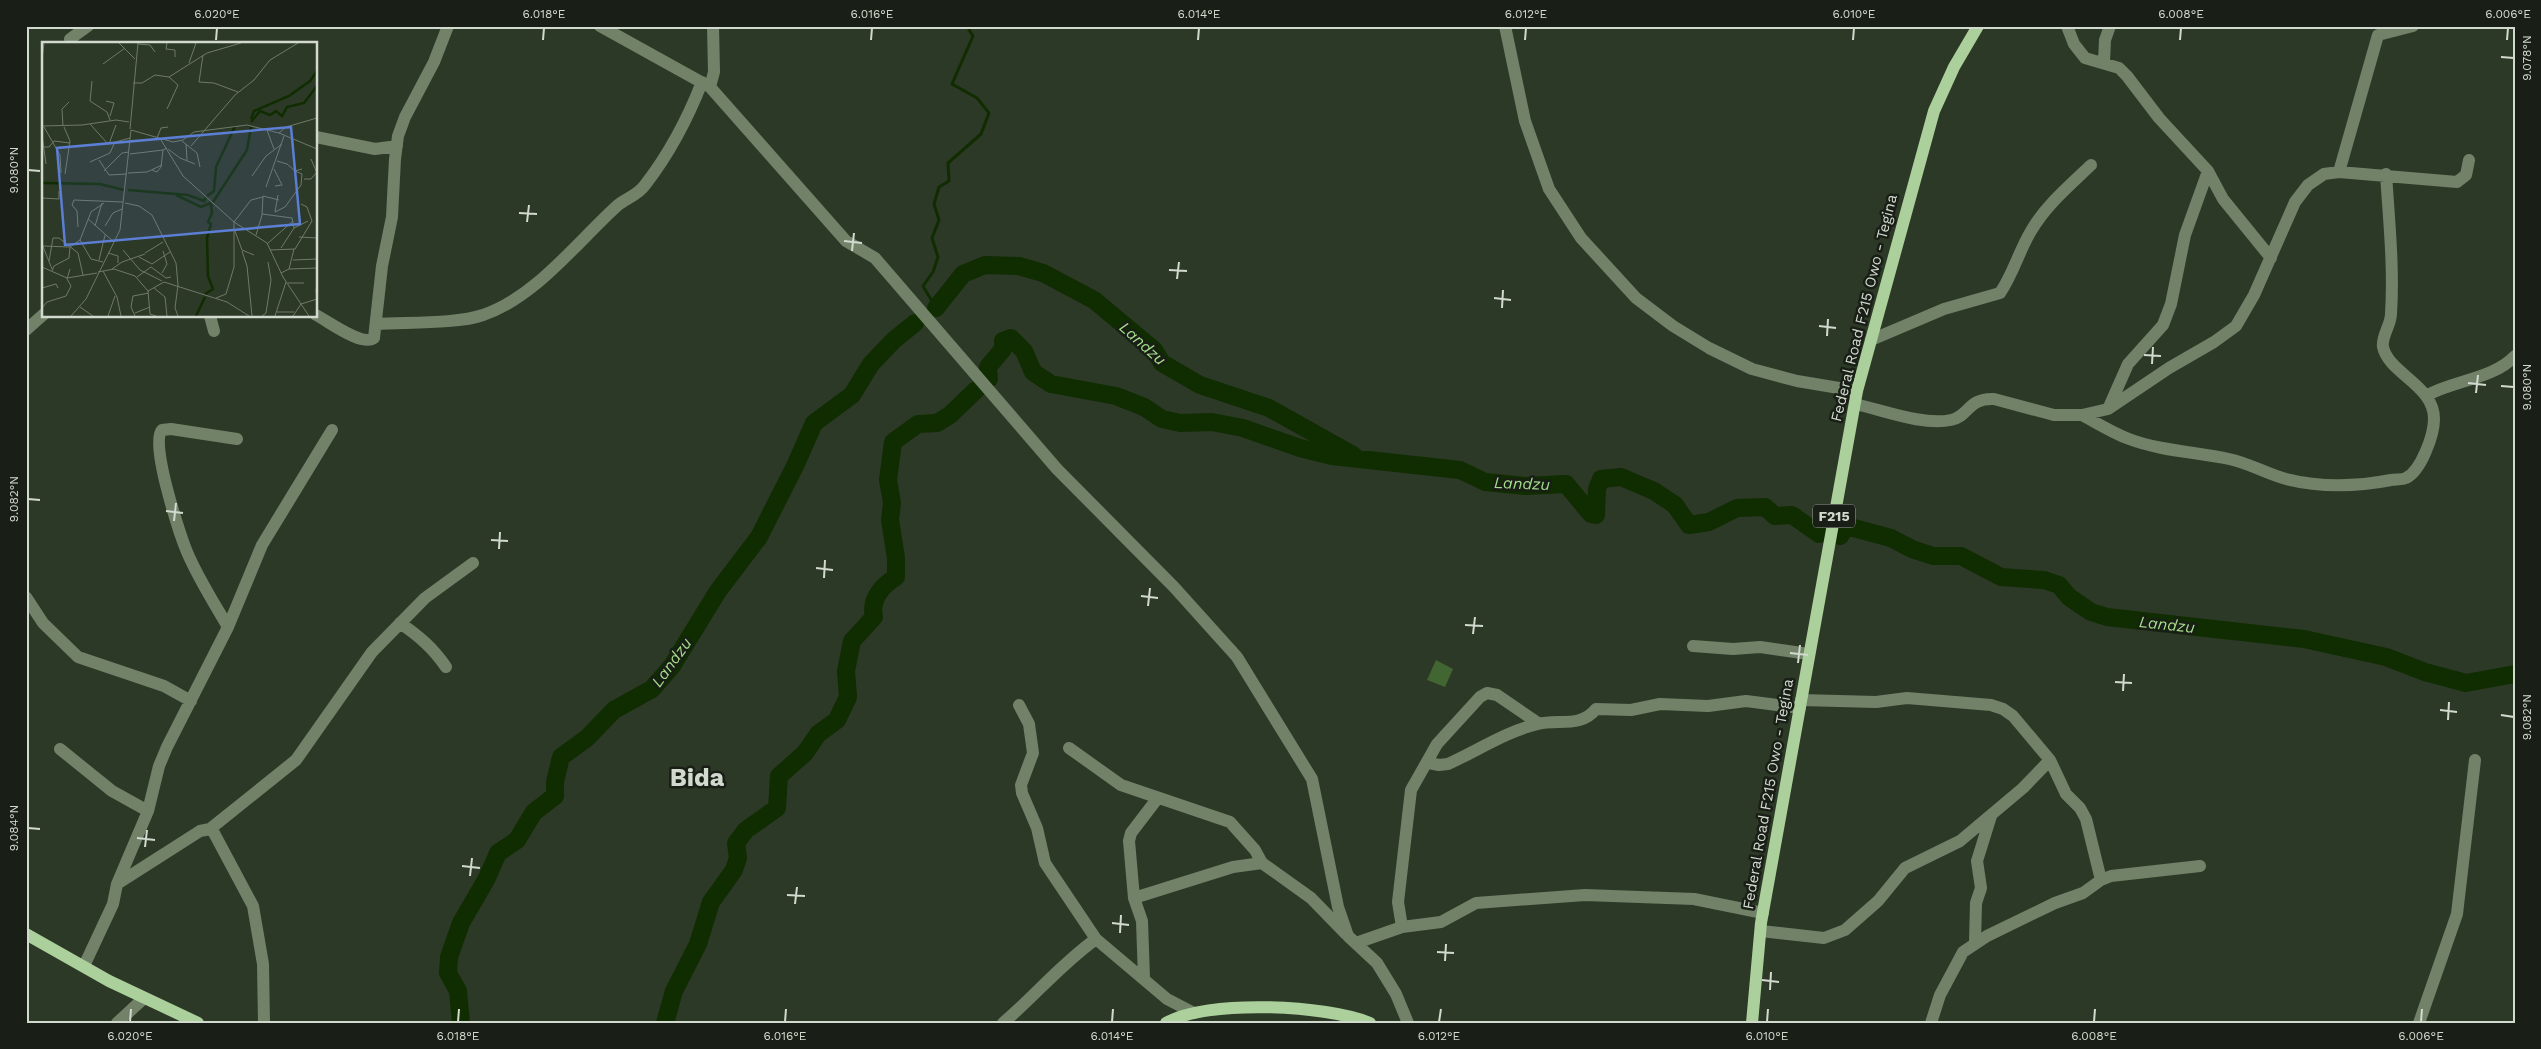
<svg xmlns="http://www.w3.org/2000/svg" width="2541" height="1049" font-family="'Work Sans',sans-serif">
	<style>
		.green { fill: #416631 }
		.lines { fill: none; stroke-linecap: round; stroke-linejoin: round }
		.stream { stroke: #102c01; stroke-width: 3 }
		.river { stroke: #102c01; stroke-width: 18 }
		.minor { stroke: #718269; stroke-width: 12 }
		.major { stroke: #abd09c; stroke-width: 12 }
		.ticks { fill: none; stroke: #d2dacf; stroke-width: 2 }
		.labels { text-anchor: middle; stroke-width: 5; stroke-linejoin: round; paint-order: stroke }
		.shield { fill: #191e16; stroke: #9aa298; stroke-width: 1 }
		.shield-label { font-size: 14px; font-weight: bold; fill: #d2dacf }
		.street-label { font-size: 15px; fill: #d2dacf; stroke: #191e16 }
		.water-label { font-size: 16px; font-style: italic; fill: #a5df8c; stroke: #191e16 }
		.town-label { font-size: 25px; font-weight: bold; fill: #d2dacf; stroke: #191e16 }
		.inset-river { fill: none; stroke: #102c01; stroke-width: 2.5 }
		.inset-road { fill: none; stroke: #6f796a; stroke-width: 1 }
		.view { fill: #5c7fd5; fill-opacity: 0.15; stroke: #5c7fd5; stroke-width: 2.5 }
		.inset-edge { fill: none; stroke: #d2dacf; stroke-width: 2.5 }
		.neatline { fill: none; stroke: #d2dacf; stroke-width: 2 }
		.ticks-label { font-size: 12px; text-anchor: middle; fill: #d2dacf }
	</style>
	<rect width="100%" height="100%" fill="#2d3927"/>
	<path class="green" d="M 1436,660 L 1453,669 L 1445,687 L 1427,680 Z"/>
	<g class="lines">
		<path class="stream" d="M 936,308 L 923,286 L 933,272 L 938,257 L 932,238 L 939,220 L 934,204 L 939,187 L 949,181 L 948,163 L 981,134 L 989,113 L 977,98 L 952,84 L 973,36 L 969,30 L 971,26"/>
		<path class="river" d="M 936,308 L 963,274 L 985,265 L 1019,266 L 1043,273 L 1094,300 L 1154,350 L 1162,363 L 1200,385 L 1269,408 L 1353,455
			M 989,379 L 988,367 L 1003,349 L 1003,341 L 1011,338 L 1024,351 L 1033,372 L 1051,384 L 1116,396 L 1144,407 L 1162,419 L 1180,423 L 1212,422 L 1243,428 L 1300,448 L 1332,456 L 1460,470 L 1485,482 L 1526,486 L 1566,484 L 1591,514 L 1596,515 L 1597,489 L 1601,479 L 1621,477 L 1654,491 L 1675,505 L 1689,525 L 1709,522 L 1737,508 L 1765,507 L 1775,516 L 1792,515 L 1819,534
			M 1840,536 L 1846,526 L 1891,538 L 1912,549 L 1933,556 L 1961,556 L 2001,577 L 2044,580 L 2059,585 L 2069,597 L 2091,612 L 2107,617 L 2304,639 L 2386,657 L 2425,672 L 2466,683 L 2515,674
			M 461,1023 L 458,991 L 448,973 L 449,957 L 461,923 L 487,878 L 498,853 L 517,840 L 534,812 L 555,796 L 555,782 L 561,757 L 587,738 L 614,710 L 652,689 L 672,666 L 718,591 L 759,537 L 795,466 L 814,423 L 852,395 L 871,364 L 894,340 L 915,323
			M 665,1023 L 674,991 L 698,944 L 711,902 L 734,870 L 738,858 L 736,843 L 746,830 L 777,808 L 779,776 L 805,753 L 818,734 L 837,720 L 848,697 L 846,671 L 852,641 L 874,617 C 870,599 882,586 896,577 L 896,558 L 890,520 L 892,503 L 888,480 L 893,442 L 918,424 L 937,423 L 950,415 L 976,390"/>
		<path class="minor" d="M 600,26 L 710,87 L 846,241 L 875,258 L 1057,469 L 1174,587 L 1237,657 L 1312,779 L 1338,907 L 1348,936 L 1377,963 L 1396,994 L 1408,1023
			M 1505,26 L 1525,121 L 1549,189 L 1581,238 L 1636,298 L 1673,326 L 1709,348 L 1752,369 L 1797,381 L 1857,391
			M 2067,26 L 2074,44 L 2085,58 L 2119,68 L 2127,76 L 2159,118 L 2208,171 L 2223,199 L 2271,258
			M 70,39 L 88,26
			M 2104,62 L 2105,40 L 2110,26
			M 710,87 L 714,72 L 713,26
			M 316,137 L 375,149 L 397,146
			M 2339,172 L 2378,35 L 2413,26
			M 316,315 C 328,321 362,347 374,338 L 382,266 L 392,217 L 395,159 L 398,136 L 405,117 L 434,62 L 448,26
			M 210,316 L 214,331
			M 377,324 C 405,322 458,324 483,315 C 535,298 578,241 618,205 C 627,198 638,195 645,185 C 669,154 688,118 702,82
			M 26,330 L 44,314
			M 1871,340 L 1944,309 L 2000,293 C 2013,274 2019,251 2031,231 C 2046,205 2070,185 2091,165
			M 2426,396 C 2453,380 2492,380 2515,356
			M 1855,404 C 1883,410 1923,426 1951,420 C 1970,416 1967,398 1994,399 L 2054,415 L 2082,415 L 2108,409 L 2169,368 L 2214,342 L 2236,326 L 2254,295 L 2295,202 L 2308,185 L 2324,174 L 2339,172 L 2457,182 L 2466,175 L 2469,160
			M 2109,407 L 2128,364 L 2163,325 L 2171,304 L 2185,235 L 2208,171
			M 2082,415 C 2097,423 2113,433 2129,439 C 2161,451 2196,452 2229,459 C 2249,463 2267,474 2286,479 C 2322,488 2355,487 2391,480 C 2395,479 2402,480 2406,478 C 2421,471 2434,435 2434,419 C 2434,385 2389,374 2383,347 C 2381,337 2391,325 2391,314 C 2394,268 2389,221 2386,174
			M 26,597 L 43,623 L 78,657 L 164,686 L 191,701
			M 400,623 C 419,636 433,648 446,667
			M 228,627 C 214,603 198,578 187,552 C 180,535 149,441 162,430 L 171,429 L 237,439
			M 1693,646 L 1733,649 L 1760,647 L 1809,654
			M 1801,700 L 1876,702 L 1907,698 L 1991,705 L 2003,709 L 2013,716 L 2050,760 L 2066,794 L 2080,808 L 2086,819 L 2101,880
			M 1019,705 L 1029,724 L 1033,753 L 1021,785 L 1022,793 L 1037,828 L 1045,863 L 1096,939 L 1167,999 L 1194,1013
			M 1069,748 L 1121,785 L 1230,822 L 1255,850 L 1262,863 L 1311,898 L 1346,934
			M 60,749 L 112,791 L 148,811
			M 1429,763 L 1439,765 L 1448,764 C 1477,751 1507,731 1538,724 C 1558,719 1581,728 1596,709 L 1631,710 L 1660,704 L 1708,706 L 1746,701 L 1800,708
			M 210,829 L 214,833 L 253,906 L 263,964 L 264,1023
			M 117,884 L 200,831 L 210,829 L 296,760 L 372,652 L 425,598 L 473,563
			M 1134,898 L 1233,867 L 1262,863
			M 1402,927 L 1441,922 L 1476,903 L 1585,895 L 1694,899 L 1763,913
			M 1761,931 L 1824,938 L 1845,930 L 1878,901 L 1905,868 L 1960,841 L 2023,788 L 2050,760
			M 1975,942 L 1976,903 L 1981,888 L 1977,861 L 1991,816
			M 1356,943 L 1402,927 L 1398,902 L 1411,790 L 1437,744 L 1480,697 L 1487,693 L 1497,695 L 1538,723
			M 84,966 L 113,904 L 117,884 L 148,811 L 159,766 L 167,747 L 228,627 L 262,545 L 332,430
			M 1144,978 L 1142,921 L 1134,898 L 1129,841 L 1131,833 L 1157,799
			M 117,1023 L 143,999
			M 1003,1023 C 1035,996 1061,964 1096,939
			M 1931,1023 L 1940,995 L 1963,952 L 1987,936 L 2055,903 L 2083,893 L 2101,880 L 2111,876 L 2200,866
			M 2419,1023 L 2457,914 L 2475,760"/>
		<path class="major" d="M 26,934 L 109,981 L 198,1023
			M 1166,1023 C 1206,999 1327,1005 1370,1023
			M 1752,1023 L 1761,923 L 1857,391 L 1934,111 L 1954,67 L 1978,26"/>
	</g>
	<path class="ticks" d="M 216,40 L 217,28M 543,40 L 544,28M 871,40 L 872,28M 1198,40 L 1199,28M 1525,40 L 1526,28M 1853,40 L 1854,28M 2180,40 L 2181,28M 2507,40 L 2508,28M 2501,57 L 2514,58M 28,170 L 40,171M 519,213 L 537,214M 527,222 L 529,205M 844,241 L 862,243M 852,251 L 854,233M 1169,270 L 1187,271M 1177,279 L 1179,262M 1494,298 L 1511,300M 1502,308 L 1503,290M 1819,326 L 1836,328M 1827,336 L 1828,319M 2144,355 L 2161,356M 2152,364 L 2153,347M 2468,383 L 2486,385M 2501,386 L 2514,387M 2476,393 L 2478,375M 28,499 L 40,500M 166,511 L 183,513M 174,521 L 176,503M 491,540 L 508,541M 499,549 L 500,532M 816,568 L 833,570M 824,578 L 825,560M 1141,596 L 1158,598M 1148,606 L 1150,588M 1465,625 L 1483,626M 1473,634 L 1475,617M 1790,653 L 1808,655M 1798,663 L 1800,645M 2115,682 L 2132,683M 2123,691 L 2124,674M 2440,710 L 2457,712M 2501,715 L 2514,717M 2448,720 L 2449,702M 28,828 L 40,829M 137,838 L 155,840M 145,847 L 147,830M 462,866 L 480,868M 470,876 L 472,858M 787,895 L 805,896M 795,904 L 797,887M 1112,923 L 1129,925M 1120,933 L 1121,915M 1437,952 L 1454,953M 1445,961 L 1446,944M 1762,980 L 1779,982M 1770,990 L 1771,972M 130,1022 L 131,1009M 458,1022 L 459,1009M 785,1022 L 786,1009M 1112,1022 L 1113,1009M 1439,1022 L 1441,1009M 1767,1022 L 1768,1009M 2094,1022 L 2095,1009M 2421,1022 L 2422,1009"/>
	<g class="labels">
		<rect class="shield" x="1813" y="504.5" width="42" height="23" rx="4"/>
		<g class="shield-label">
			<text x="1834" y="521">F215</text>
		</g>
		<g class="street-label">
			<text transform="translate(1864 308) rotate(-76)" y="5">Federal Road F215 Owo - Tegina</text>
			<text transform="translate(1768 794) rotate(-80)" y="5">Federal Road F215 Owo - Tegina</text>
		</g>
		<g class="water-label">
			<text transform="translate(1143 343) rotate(42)" y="6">Landzu</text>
			<text transform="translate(1522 483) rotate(2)" y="6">Landzu</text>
			<text transform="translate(2167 624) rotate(6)" y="6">Landzu</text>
			<text transform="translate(671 662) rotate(-54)" y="6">Landzu</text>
		</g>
		<g class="town-label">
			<text x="697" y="786">Bida</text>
		</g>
	</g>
	<g transform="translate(42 42)">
		<rect width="275" height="275" fill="#2d3927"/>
		<path class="inset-river" d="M 209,77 L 212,69 L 247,54 L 268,39 L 275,29M 209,80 L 218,69 L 228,73 L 234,69 L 240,74 L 245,65 L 262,61 L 275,44M 0,141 L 58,142 L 82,148M 86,148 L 146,153 L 162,159 L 164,155M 134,153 L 159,165 L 169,161M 165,154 L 172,149 L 174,125 L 193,84M 171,160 L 205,108 L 209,85M 163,252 L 171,247 L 166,234 L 165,196 L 169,182 L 166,180 L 170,171 L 169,162M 154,274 L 163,255"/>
		<path class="inset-road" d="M 77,1 L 93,17M 125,1 L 124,7 L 133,8 L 133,15M 96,2 L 108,3 L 113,10M 161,13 L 157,40 L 172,41 L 196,50M 0,17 L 2,1M 147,21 L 154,1M 61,22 L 83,6M 50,39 L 48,59 L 65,70 L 68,78M 91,41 L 100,41 L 113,33 L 127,35 L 165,11 L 199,1M 64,59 L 72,61 L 68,74M 125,67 L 136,43 L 127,35M 48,82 L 66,102 L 88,96M 0,84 L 40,83 L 74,78 L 87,80M 21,84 L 20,67 L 27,60M 2,85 L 18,113 L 19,131M 22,85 L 28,99 L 23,132M 88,87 L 96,1M 89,88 L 131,100 L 141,98 L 152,90 L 205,83 L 237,91 L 275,107M 225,88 L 232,107M 237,91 L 244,85 L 275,76M 0,93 L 4,122M 115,96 L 119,86 L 126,85M 119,98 L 141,134 L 192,180 L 225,201 L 241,235 L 267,274M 140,99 L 155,111 L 158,125M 67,102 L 74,83M 144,102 L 145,118M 149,104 L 193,53 L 212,38 L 228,18 L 256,1M 2,105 L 7,105 L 12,99 L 28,101M 126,107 L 138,116 L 153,122M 88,112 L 121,108M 269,117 L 275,131M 57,118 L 67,133 L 85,132M 235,119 L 245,122 L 253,129 L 260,127M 48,120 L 68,111 L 72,102M 232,127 L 240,143 L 233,144M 110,128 L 115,130 L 119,125 L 121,108 L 125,106M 62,129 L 80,111 L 87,110M 86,131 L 105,130 L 120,123M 210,134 L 224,114 L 240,102M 262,137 L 269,137 L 275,130M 224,145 L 242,94M 0,156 L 17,157 L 17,149M 83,161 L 97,164 L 110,173 L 134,221 L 136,243 L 133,266 L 136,274M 233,170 L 243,165 L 259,143 L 260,132 L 253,129M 233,170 L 236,153M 220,172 L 250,176 L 252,186M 46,177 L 72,200M 192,180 L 209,158 L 221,155M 53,184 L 60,161M 63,184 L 71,171 L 80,167M 36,185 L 35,169 L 30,163 L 32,158 L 81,160M 193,189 L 200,208 L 212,213M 214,193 L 220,173 L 221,154 L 237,158M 257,195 L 275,196M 38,198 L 49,217 L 61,220M 0,202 L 10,227M 225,202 L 251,179M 1,204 L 27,205M 239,206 L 252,186 L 266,179M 81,208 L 98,228 L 120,239M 228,208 L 253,207 L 270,179 L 265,165 L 259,162M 200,209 L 205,224 L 210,274M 66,211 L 76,214 L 76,221M 103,211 L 121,200M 97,215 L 110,222 L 128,210M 57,218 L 63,193M 251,218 L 275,217M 7,219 L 11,196 L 17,196 L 36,211 L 41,233M 0,225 L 25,236 L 55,231M 70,227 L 80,220 L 103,212M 247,227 L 252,207M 10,229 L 12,224 L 27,216 L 28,205 L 38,198 L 49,170 L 62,161M 61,229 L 75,255 L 79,274M 56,230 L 72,227 L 93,234 L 106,249 L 108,272 L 114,274M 120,231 L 125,222 L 121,209M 239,231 L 247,227 L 275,226M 95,235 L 109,225 L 124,236 L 129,235M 246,241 L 262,241M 0,246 L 14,242 L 16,246M 112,246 L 123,255 L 125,274M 274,247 L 275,262M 106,249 L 122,240 L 185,260 L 207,274M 174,256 L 184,252 L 192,225 L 192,180M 38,265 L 51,274M 0,266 L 5,260 L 24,254 L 29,244 L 25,237 L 28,227M 235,270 L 252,270M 93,271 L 108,265M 29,274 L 44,257 L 78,188 L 89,88M 66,274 L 73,254M 93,274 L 89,265 L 91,254 L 107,251M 220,274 L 224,271 L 229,238 L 226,220M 233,274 L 244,240M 251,274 L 259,262 L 275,257"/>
		<path class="view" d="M 249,85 L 258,182 L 23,203 L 15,106 Z"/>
		<rect width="275" height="275" class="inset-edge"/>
	</g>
	<rect width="2541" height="1049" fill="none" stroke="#191e16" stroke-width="55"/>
	<rect x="28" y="28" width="2486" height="994" class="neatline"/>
	<g class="ticks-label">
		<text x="217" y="18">6.020°E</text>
		<text x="544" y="18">6.018°E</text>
		<text x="872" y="18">6.016°E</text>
		<text x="1199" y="18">6.014°E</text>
		<text x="1526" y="18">6.012°E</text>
		<text x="1854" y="18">6.010°E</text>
		<text x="2181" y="18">6.008°E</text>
		<text x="2508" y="18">6.006°E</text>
		<text transform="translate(2527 58) rotate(-90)" y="4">9.078°N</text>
		<text transform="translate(14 170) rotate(-90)" y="4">9.080°N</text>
		<text transform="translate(2527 387) rotate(-90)" y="4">9.080°N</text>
		<text transform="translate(14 499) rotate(-90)" y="4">9.082°N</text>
		<text transform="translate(2527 717) rotate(-90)" y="4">9.082°N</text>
		<text transform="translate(14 828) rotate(-90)" y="4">9.084°N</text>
		<text x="130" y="1040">6.020°E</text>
		<text x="458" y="1040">6.018°E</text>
		<text x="785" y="1040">6.016°E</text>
		<text x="1112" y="1040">6.014°E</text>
		<text x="1439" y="1040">6.012°E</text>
		<text x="1767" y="1040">6.010°E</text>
		<text x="2094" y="1040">6.008°E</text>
		<text x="2421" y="1040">6.006°E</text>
	</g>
</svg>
